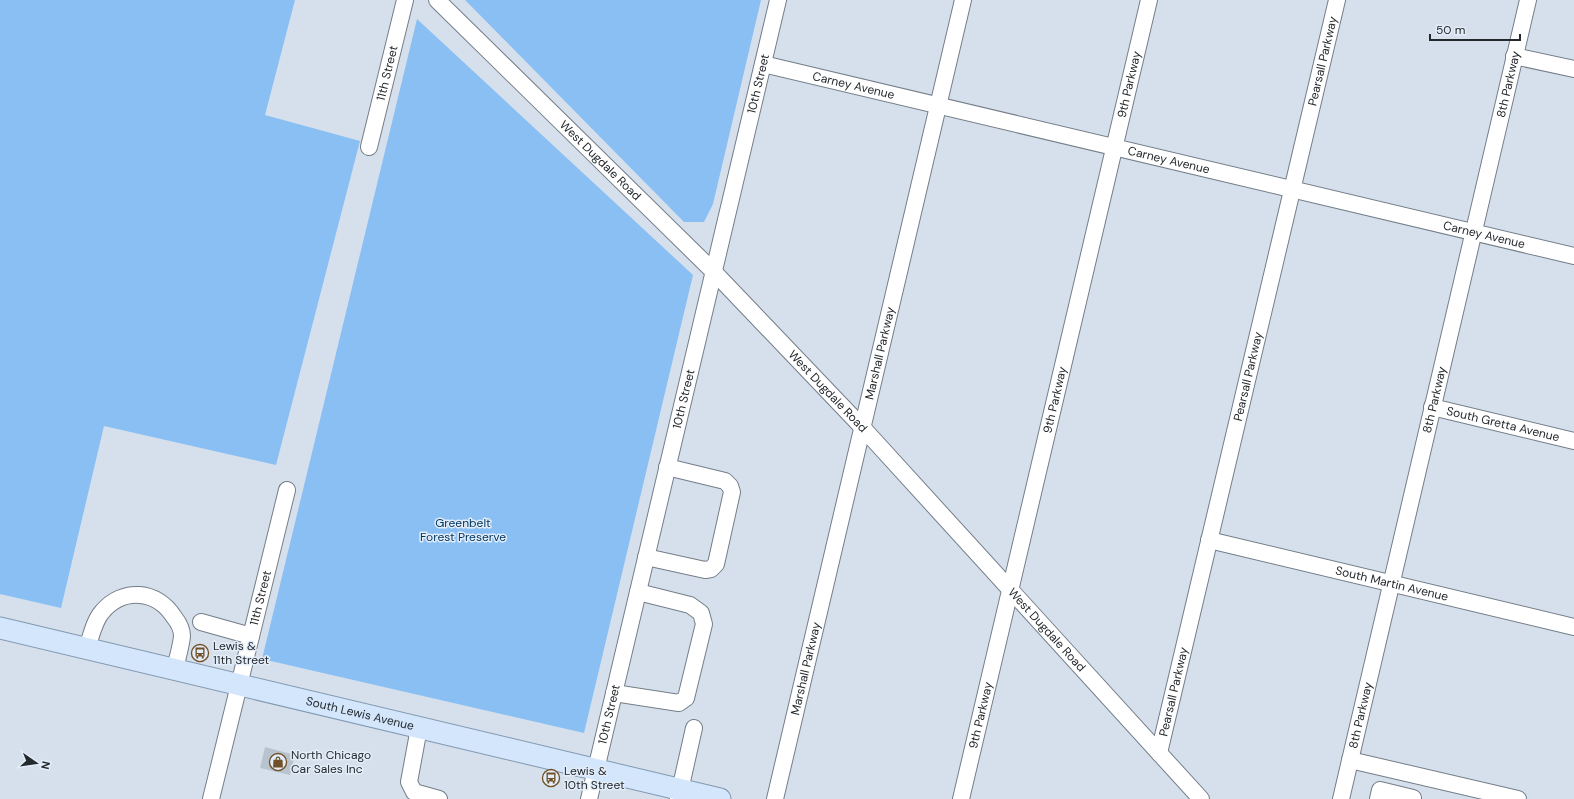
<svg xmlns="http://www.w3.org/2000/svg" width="1574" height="799" font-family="'DM Sans',sans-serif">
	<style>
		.green { fill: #8abff4 }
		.building { fill: #b8c3ce }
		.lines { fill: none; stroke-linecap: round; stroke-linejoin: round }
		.minor-casing { stroke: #747e89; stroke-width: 18 }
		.major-casing { stroke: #8299b1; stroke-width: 23 }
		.minor { stroke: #fff; stroke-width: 16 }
		.major { stroke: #d3e6fb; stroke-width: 21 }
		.labels { text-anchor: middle; stroke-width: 3; stroke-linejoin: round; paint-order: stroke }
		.street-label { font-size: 12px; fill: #24292d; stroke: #e2edf9 }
		.park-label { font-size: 12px; fill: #003660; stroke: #e2edf9 }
		.poi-label { font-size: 12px; fill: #24292d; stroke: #e2edf9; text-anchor: start }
	</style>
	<rect width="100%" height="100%" fill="#d5e0ec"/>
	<path class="green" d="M 0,0 L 295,0 L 265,115 L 360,141 L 276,465 L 104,426 L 61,608 L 0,594 Z
		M 465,0 L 761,0 L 713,204 L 704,222 L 684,222 Z
		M 417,19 L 693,275 L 584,733 L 262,659 Z"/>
	<path class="building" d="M 265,747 L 295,755 L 290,775 L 260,768 Z"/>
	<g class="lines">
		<g class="minor-casing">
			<g id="minor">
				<path id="s1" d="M 437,0 L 714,272 L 862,427 L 1201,799"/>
				<path d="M 1514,56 L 1574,69"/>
				<path id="s2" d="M 763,64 L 1574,256"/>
				<path id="s3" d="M 369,147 L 405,0"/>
				<path id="s4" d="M 1432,407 L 1574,441"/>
				<path id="s5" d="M 1209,540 L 1574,627"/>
				<path d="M 646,557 L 705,570 L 711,569 L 716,564 L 732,492 L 730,486 L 725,481 L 667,467"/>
				<path d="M 201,622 L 251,636"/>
				<path d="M 87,648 C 91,637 94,621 102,612 C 123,587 157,590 174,617 C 178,622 182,630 182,636 C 181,647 177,659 175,669"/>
				<path d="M 614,693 L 679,703 L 686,698 L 704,624 L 701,613 L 690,605 L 638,592"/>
				<path d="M 419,728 L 409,782 L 414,792 L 439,799"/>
				<path id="s6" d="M 1159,753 L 1337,0"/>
				<path d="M 1350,760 L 1518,799"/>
				<path id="s7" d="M 211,799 L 287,490"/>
				<path id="s8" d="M 589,799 L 778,0"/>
				<path d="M 678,799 L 694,728"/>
				<path id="s9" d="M 775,799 L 963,0"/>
				<path id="s10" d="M 961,799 L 1149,0"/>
				<path id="s11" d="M 1341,799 L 1528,0"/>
				<path d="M 1378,799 L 1380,790 L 1413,798"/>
			</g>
		</g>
		<g class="major-casing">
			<g id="major">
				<path id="s12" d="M 0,628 L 720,799"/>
			</g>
		</g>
		<use href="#minor" class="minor"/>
		<use href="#major" class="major"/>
	</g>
	<defs>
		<g id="bus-ring" transform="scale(0.9)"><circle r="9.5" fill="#e2edf9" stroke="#725028" stroke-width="1.5"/><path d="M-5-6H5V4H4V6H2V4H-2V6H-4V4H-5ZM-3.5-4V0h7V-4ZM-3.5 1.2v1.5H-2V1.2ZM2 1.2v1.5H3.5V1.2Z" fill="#725028"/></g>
		<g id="shop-ring" transform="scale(0.9)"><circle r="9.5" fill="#e2edf9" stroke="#725028" stroke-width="1.5"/><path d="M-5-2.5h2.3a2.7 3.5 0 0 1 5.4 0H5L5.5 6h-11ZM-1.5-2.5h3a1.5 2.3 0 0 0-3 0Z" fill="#725028"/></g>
	</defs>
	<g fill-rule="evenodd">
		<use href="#bus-ring" x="200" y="653"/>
		<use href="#shop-ring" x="278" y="762"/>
		<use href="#bus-ring" x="551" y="778"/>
	</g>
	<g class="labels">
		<g class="street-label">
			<text dy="4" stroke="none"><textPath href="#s6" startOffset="711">Pearsall Parkway</textPath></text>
			<text dy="4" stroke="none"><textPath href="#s3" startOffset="76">11th Street</textPath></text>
			<text dy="4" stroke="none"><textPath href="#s8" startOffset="735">10th Street</textPath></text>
			<text dy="4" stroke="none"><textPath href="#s10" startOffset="734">9th Parkway</textPath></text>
			<text dy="4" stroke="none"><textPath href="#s11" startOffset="734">8th Parkway</textPath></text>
			<text dy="4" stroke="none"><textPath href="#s2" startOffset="93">Carney Avenue</textPath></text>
			<text dy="4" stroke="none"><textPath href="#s1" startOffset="229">West Dugdale Road</textPath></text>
			<text dy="4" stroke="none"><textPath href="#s2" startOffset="417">Carney Avenue</textPath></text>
			<text dy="4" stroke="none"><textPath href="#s2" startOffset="741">Carney Avenue</textPath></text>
			<text dy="4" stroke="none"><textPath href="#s9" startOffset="458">Marshall Parkway</textPath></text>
			<text dy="4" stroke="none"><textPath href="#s6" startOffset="387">Pearsall Parkway</textPath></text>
			<text dy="4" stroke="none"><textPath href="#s1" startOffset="553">West Dugdale Road</textPath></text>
			<text dy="4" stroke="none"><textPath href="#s8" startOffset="411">10th Street</textPath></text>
			<text dy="4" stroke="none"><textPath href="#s10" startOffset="410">9th Parkway</textPath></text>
			<text dy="4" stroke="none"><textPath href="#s11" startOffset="410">8th Parkway</textPath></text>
			<text dy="4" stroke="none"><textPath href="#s4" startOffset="73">South Gretta Avenue</textPath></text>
			<text dy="4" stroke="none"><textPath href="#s5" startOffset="188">South Martin Avenue</textPath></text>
			<text dy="4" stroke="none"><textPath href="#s7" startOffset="207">11th Street</textPath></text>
			<text dy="4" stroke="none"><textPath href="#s1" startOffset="877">West Dugdale Road</textPath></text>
			<text dy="4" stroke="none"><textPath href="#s9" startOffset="134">Marshall Parkway</textPath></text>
			<text dy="4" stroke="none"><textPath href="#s6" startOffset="63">Pearsall Parkway</textPath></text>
			<text dy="4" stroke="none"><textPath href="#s12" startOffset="370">South Lewis Avenue</textPath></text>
			<text dy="4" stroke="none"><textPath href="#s8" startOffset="87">10th Street</textPath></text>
			<text dy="4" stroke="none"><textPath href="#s10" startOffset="86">9th Parkway</textPath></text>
			<text dy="4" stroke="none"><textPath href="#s11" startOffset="86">8th Parkway</textPath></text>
		</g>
		<g class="park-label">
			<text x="463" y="527">Greenbelt<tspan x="463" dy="14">Forest Preserve</tspan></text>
		</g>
		<g class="poi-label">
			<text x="213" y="650">Lewis &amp;<tspan x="213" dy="14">11th Street</tspan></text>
			<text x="291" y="759">North Chicago<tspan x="291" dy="14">Car Sales Inc</tspan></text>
			<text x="564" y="775">Lewis &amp;<tspan x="564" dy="14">10th Street</tspan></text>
		</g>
	</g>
	<g transform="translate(36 763) rotate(103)" stroke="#e2edf9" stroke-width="3" paint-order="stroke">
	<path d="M0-3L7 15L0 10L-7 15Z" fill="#24292d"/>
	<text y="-6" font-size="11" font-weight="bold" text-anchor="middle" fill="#24292d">N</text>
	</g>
	<path d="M1430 34v6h90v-6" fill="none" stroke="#24292d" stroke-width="2"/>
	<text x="1436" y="34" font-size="12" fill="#24292d" stroke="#e2edf9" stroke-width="3" paint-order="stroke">50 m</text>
</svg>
